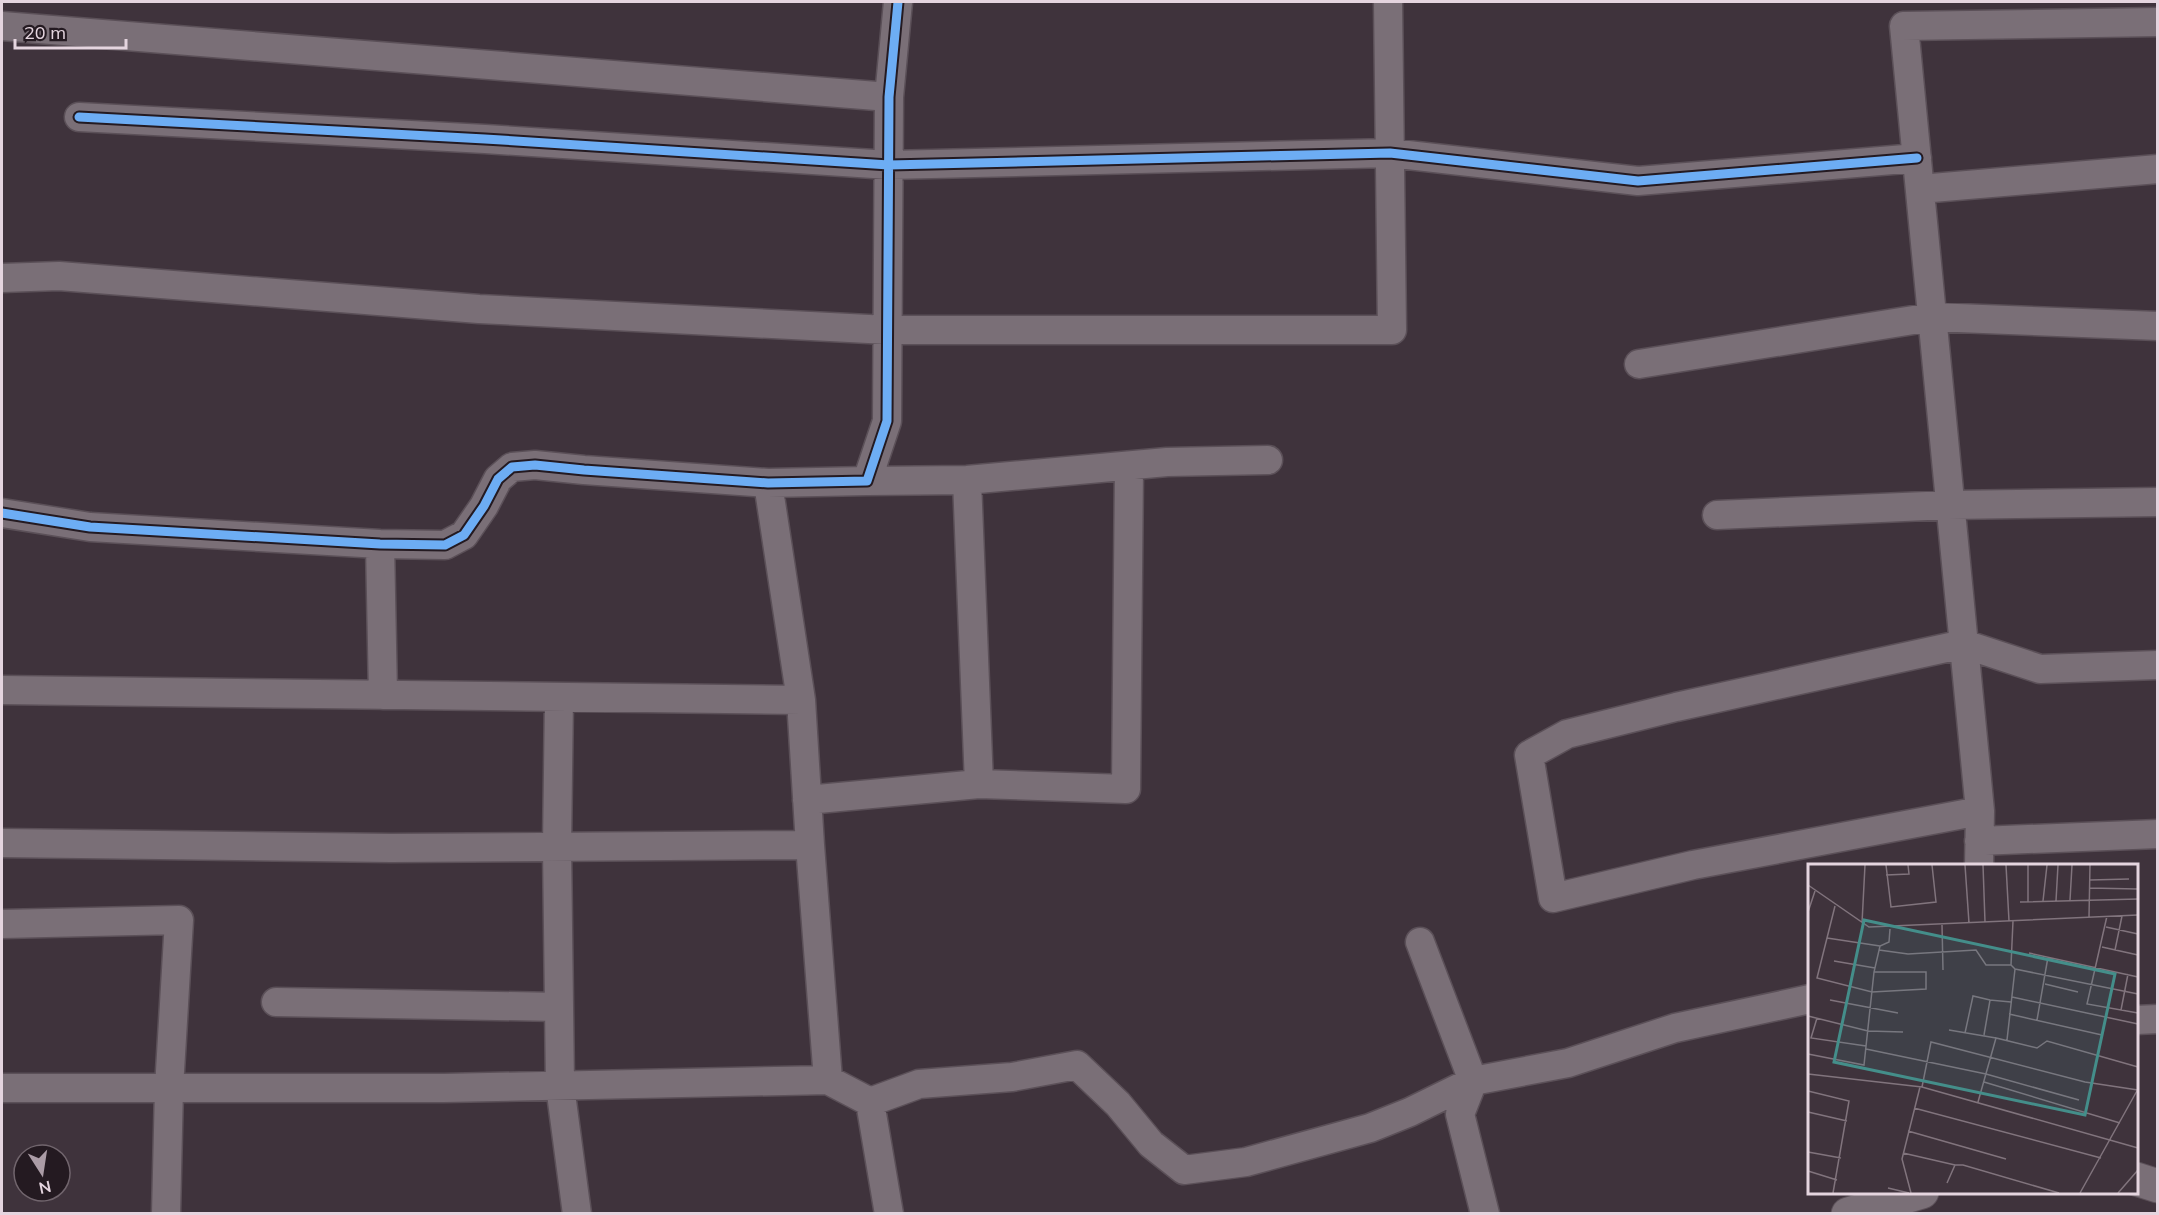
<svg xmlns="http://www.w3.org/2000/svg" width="2159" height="1215" font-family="Mulish,sans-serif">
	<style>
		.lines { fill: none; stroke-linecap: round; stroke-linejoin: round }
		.minor-casing { stroke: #5b5058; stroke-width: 31 }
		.tertiary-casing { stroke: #5b5058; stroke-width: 35 }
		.minor { stroke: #7a6f77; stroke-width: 28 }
		.tertiary { stroke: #7a6f77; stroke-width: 33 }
		.cycleway-casing { stroke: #241a21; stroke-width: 13 }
		.cycleway { stroke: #6dadf4; stroke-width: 9 }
		.inset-road { fill: none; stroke: #81747d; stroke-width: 1.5 }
		.view { fill: #448e8a; fill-opacity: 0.15; stroke: #448e8a; stroke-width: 3 }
		.inset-edge { fill: none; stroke: #e5d5df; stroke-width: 3 }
	</style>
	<rect width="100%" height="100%" fill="#3f333c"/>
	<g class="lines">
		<g class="minor-casing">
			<path id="minor" d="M 2,26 L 889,97
				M 79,117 L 485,139 L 889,165 L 1390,153 L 1638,181 L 1917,158
				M 1920,189 L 2158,169
				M 2,278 L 59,276 L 479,309 L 888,330 L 1392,330 L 1388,2
				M 1639,364 L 1932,317 L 2158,326
				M 867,481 L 967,480 L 1167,462 L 1268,460
				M 768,483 L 801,700 L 810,845 L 828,1080
				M 2,513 L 90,527 L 380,544 L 445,545 L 464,535 L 484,506 L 498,479 L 512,467 L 535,465 L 584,470 L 768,483 L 867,481 L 887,421 L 889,97 L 898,2
				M 1717,515 L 1950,505 L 2158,502
				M 380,544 L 383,695
				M 2,690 L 801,700
				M 559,697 L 557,847 L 560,1086 L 577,1214
				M 979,784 L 1126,789 L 1129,466
				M 807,800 L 979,784 L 967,480
				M 1980,811 L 1693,865 L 1553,898 L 1529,755 L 1567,734 L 1676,707 L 1964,644 L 2040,669 L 2158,665
				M 1979,841 L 2158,834
				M 2,843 L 391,848 L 810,845
				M 1979,866 L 1980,811 L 1904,26 L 2158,22
				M 2,924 L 179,920 L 169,1088 L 166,1214
				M 1420,942 L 1473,1081 L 1460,1114 L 1485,1214
				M 276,1002 L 559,1007
				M 2136,1020 L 2158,1019
				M 2,1088 L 444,1088 L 828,1080 L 870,1102 L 889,1214
				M 870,1102 L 919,1084 L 1012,1077 L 1077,1065 L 1118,1104 L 1151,1144 L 1184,1170 L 1246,1162 L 1370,1128 L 1410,1112 L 1473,1081 L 1568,1063 L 1675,1028 L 1810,999"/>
		</g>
		<g class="tertiary-casing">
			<path id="tertiary" d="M 2136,1179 L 2158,1186
				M 1848,1214 L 1922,1192"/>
		</g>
		<use href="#minor" class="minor"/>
		<use href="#tertiary" class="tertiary"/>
		<g class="cycleway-casing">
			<path id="cycleway" d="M 79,117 L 485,139 L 889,165 L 1390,153 L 1638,181 L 1917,158
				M 2,513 L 90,527 L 380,544 L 445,545 L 464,535 L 484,506 L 498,479 L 512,467 L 535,465 L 584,470 L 768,483 L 867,481 L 887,421 L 889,97 L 898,2"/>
		</g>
		<use href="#cycleway" class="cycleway"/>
	</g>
	<g transform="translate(1808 864)">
		<rect width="330" height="330" fill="#3f333c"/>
		<path class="inset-road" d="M 78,1 L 83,43 L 128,38 L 124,1M 157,1 L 161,59M 175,1 L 177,58M 198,1 L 201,57M 220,1 L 220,38M 78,11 L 101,10 L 100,1M 282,16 L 321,15M 0,21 L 61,63 L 330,51M 281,24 L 330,25M 262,36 L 264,1M 235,37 L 239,1M 248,37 L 250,1M 212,38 L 330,35M 27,42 L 9,114 L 64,128 L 118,125 L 118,108 L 66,108M 0,48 L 7,27M 299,52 L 279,140 L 330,149M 281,53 L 282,1M 54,59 L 57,1M 134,61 L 135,106M 298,63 L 330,70M 19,74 L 72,82M 294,83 L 330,91M 71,86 L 100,90 L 168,86 L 178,101 L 203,101M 307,86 L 314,52M 221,89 L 330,113M 26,97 L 67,104M 207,105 L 330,130M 237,120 L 270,128M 204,133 L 330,160M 22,136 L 90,149M 313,146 L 320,110M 201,150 L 294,171M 0,152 L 60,167 L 95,168M 9,154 L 3,174 L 58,182M 229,156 L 240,93M 141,166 L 188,174M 157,169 L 165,132 L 182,136M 176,171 L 182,136 L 203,138M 199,176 L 207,105 L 203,101 L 205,57M 58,185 L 178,210 L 271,236M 0,190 L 56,201 L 66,108 L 72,82 L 81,78 L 82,65M 0,210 L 114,223 L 330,284M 176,218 L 312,259M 114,223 L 123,178 L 277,218 L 330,226M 0,227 L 41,237 L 25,329M 170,238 L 188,174 L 229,184 L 239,177 L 330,203M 106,244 L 293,294M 0,248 L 39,257M 100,267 L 198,295M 0,288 L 33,294M 95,289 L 147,301M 0,307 L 29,316M 139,319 L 147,301 L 155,301 L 251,329M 80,324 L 101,329M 103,329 L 94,295 L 112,223M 272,329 L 330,225M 310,329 L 330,306"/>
		<path class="view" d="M 56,56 L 307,110 L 277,251 L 26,198 Z"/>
		<rect width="330" height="330" class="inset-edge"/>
	</g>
	<rect width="2159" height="1215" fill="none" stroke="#e5d5df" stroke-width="6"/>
	<g transform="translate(42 1173) rotate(168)"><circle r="28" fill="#241a21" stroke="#71656d" stroke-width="1.5"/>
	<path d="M0-4.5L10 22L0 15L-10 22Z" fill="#ab9ca6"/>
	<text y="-9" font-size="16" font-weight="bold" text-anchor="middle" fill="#e5d5df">N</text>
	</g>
	<path d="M15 39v9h111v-9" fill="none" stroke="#e5d5df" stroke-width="3"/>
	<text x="24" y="39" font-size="18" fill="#e5d5df" stroke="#241a21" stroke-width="4.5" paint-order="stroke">20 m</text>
</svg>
